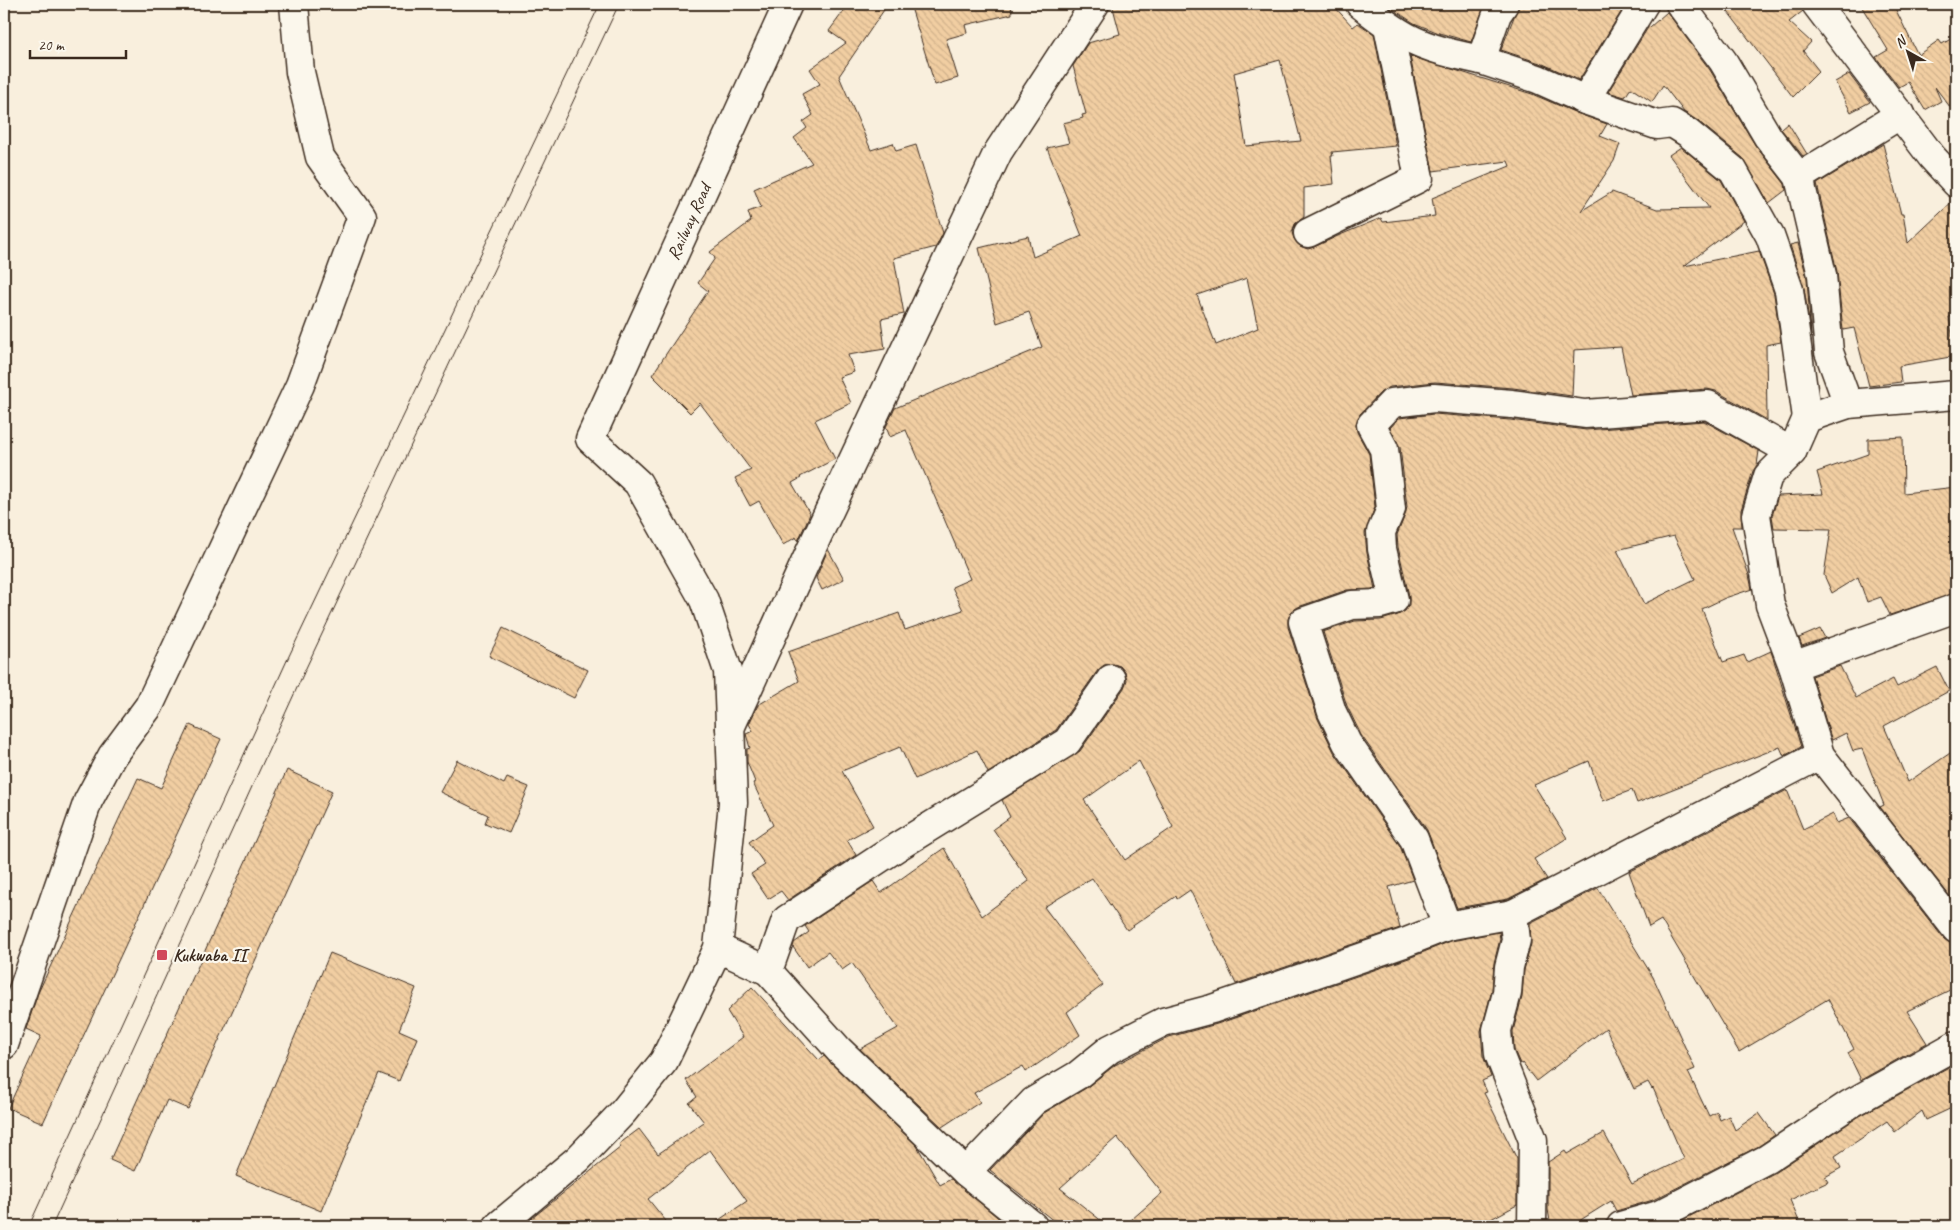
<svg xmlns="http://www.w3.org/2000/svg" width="1960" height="1230" font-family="Caveat,sans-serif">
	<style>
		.building { fill: url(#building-back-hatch); stroke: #3b2a1e; fill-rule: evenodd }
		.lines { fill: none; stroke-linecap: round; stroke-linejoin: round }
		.street-casing { stroke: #3b2a1e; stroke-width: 31 }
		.secondary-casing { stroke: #3b2a1e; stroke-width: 31 }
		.street { stroke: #fbf7ec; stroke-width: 28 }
		.secondary { stroke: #fbf7ec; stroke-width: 28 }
		.tram { stroke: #3b2a1e; stroke-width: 1 }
		.poi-dot { fill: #d1495b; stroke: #fbf7ec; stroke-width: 2 }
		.labels { text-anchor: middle; stroke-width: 4.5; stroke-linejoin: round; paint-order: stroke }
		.street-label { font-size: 18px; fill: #3b2a1e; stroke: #fbf7ec }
		.poi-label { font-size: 18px; font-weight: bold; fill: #3b2a1e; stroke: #fbf7ec; text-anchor: start }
	</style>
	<defs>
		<pattern id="building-back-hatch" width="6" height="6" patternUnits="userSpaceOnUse" patternTransform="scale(1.25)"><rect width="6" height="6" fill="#f1cea2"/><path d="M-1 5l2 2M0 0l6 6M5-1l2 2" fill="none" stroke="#d0b18b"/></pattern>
	</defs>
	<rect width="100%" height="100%" fill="#f9efdd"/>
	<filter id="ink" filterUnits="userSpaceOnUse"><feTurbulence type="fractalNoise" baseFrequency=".02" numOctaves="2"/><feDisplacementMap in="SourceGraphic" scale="10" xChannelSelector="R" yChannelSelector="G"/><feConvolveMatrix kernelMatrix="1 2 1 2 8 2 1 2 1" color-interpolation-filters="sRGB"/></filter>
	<g filter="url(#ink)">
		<path class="building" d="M 849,4 L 888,4 L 839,76 L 871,150 L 893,143 L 896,151 L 916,145 L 943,233 L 936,247 L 894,258 L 904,314 L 881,319 L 885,349 L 848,355 L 854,372 L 839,377 L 851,403 L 815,420 L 835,459 L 800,477 L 801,478 L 792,483 L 810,514 L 798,541 L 796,537 L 783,545 L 759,501 L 750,506 L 735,478 L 751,470 L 700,403 L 690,413 L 652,375 L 708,291 L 698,283 L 715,258 L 710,252 L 751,221 L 748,212 L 761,207 L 754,189 L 812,163 L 794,138 L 807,128 L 803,122 L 813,115 L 802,94 L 820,84 L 810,69 L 846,43 L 829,31 Z
			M 910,4 L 1011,4 L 1012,14 L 965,25 L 967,33 L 946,39 L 958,78 L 935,85 Z
			M 1112,4 L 1332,4 L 1353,27 L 1358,23 L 1374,34 L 1396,146 L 1332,152 L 1333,156 L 1331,156 L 1334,184 L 1304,188 L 1304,217 L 1295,224 L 1292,232 L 1294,239 L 1300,246 L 1308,249 L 1314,247 L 1340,235 L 1381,218 L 1383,222 L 1435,216 L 1432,198 L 1510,166 L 1508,161 L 1433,171 L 1410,56 L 1532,94 L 1579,114 L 1607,124 L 1600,136 L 1620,144 L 1614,161 L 1581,211 L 1612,192 L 1657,209 L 1709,208 L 1669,155 L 1681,147 L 1721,180 L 1744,221 L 1684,266 L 1759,251 L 1774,294 L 1781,342 L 1766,345 L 1767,420 L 1716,391 L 1707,389 L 1631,395 L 1621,347 L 1574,350 L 1572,396 L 1513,388 L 1435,382 L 1390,387 L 1381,392 L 1360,414 L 1356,424 L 1357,432 L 1369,454 L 1375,507 L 1365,533 L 1367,553 L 1375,589 L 1347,590 L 1298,607 L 1291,612 L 1288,619 L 1288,627 L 1318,719 L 1334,752 L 1400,846 L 1413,880 L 1389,887 L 1400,928 L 1236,984 L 1190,890 L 1177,899 L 1176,896 L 1127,930 L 1092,878 L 1044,907 L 1103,985 L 1067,1012 L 1080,1035 L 1026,1072 L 1023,1066 L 974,1093 L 980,1102 L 942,1127 L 860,1049 L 898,1028 L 852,963 L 842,970 L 828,952 L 807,967 L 793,947 L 794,943 L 809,932 L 805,926 L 873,881 L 881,893 L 944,848 L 982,916 L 1029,881 L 993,829 L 1010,817 L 1002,800 L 1080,751 L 1124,688 L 1127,680 L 1125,672 L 1120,666 L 1113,664 L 1104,665 L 1098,670 L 1056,730 L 988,773 L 977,750 L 915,779 L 900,747 L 842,771 L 873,826 L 847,840 L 856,855 L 788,900 L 781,891 L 768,899 L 751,874 L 765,865 L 749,842 L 773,825 L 753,783 L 755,782 L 747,762 L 747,749 L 750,748 L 746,734 L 753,731 L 749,724 L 758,705 L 799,681 L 788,652 L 899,613 L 905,630 L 963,610 L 952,587 L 970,579 L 906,430 L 890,437 L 886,427 L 895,408 L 1042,347 L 1029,312 L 997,323 L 979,248 L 1028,236 L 1033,257 L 1082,236 L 1047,148 L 1069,143 L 1063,123 L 1083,118 L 1082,115 L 1086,114 L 1073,66 L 1088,43 L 1120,34 ZM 1280,60 L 1301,141 L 1246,146 L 1234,73 ZM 1247,278 L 1258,328 L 1216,345 L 1197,295 ZM 1139,761 L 1173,827 L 1125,860 L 1084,800 Z
			M 1395,4 L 1485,4 L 1471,42 L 1439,33 L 1414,23 L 1391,8 Z
			M 1519,4 L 1615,4 L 1623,9 L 1579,80 L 1543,64 L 1501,50 Z
			M 1722,4 L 1801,4 L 1803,11 L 1789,22 L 1811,42 L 1803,51 L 1819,71 L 1793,97 Z
			M 1860,4 L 1893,4 L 1918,55 L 1939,40 L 1942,44 L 1956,36 L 1956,115 L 1935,87 L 1941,101 L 1925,110 L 1908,82 L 1899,87 L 1876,57 L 1888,50 Z
			M 1667,12 L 1710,70 L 1755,145 L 1785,184 L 1786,190 L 1769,203 L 1743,158 L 1698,121 L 1684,112 L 1663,85 L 1652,102 L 1631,88 L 1625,97 L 1608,92 L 1649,26 L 1650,27 Z
			M 1849,74 L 1870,102 L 1851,112 L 1835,82 Z
			M 1788,123 L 1807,154 L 1803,156 L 1781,129 Z
			M 1883,144 L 1901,214 L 1903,214 L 1908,243 L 1956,198 L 1956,316 L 1949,317 L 1956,356 L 1899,366 L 1901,382 L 1869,386 L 1854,328 L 1843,330 L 1837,272 L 1817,184 Z
			M 1798,243 L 1807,278 L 1811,336 L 1804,288 L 1790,245 Z
			M 1434,414 L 1510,420 L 1586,430 L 1704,421 L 1759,451 L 1757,465 L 1753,471 L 1741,510 L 1742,527 L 1732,527 L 1749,575 L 1752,589 L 1725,598 L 1702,609 L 1723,662 L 1744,655 L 1747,662 L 1771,651 L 1801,747 L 1784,756 L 1780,747 L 1637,803 L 1632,790 L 1603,801 L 1589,761 L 1534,785 L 1567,838 L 1534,859 L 1547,879 L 1508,899 L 1457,908 L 1427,830 L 1361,735 L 1347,706 L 1323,632 L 1355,621 L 1381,620 L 1398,615 L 1405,611 L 1409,605 L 1409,596 L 1398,547 L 1397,535 L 1405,515 L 1407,507 L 1400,447 L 1390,428 L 1399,418 ZM 1674,536 L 1695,579 L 1644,604 L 1617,550 Z
			M 1903,437 L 1904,493 L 1956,487 L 1956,593 L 1890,615 L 1881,597 L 1867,602 L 1858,577 L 1832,593 L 1824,575 L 1831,529 L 1774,528 L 1772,516 L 1778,496 L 1823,494 L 1817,472 L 1868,454 L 1868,439 Z
			M 828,549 L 844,579 L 822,590 L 816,578 Z
			M 503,628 L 588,670 L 574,698 L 489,656 Z
			M 1820,629 L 1825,638 L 1802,646 L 1799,638 Z
			M 1840,666 L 1856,698 L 1893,679 L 1897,687 L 1937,667 L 1949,691 L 1884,726 L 1908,782 L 1956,749 L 1956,904 L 1880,807 L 1884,805 L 1862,749 L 1853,751 L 1846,733 L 1832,740 L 1831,738 L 1812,676 Z
			M 190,725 L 221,739 L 43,1123 L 8,1108 L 41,1036 L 26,1029 L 38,993 L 138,778 L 161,788 Z
			M 457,760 L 504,784 L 507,778 L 529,787 L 509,833 L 485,823 L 488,815 L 440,792 Z
			M 287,770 L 332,791 L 188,1109 L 167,1100 L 135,1171 L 110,1160 Z
			M 1787,790 L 1803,829 L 1833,814 L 1837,823 L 1849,818 L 1944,939 L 1950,943 L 1956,944 L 1956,987 L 1907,1011 L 1927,1043 L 1861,1080 L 1848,1053 L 1854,1049 L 1828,999 L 1739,1052 L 1661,920 L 1649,927 L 1629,872 Z
			M 1598,888 L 1653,977 L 1695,1069 L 1688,1072 L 1709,1116 L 1717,1112 L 1720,1120 L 1729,1116 L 1735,1130 L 1759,1113 L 1775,1135 L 1759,1146 L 1653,1200 L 1616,1211 L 1611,1201 L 1571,1226 L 1551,1226 L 1548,1210 L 1548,1162 L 1565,1151 L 1567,1154 L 1604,1133 L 1632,1184 L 1684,1159 L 1653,1088 L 1652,1089 L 1648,1082 L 1634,1089 L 1606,1028 L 1536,1081 L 1522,1063 L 1520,1064 L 1514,1050 L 1513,1031 L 1522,997 L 1524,970 L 1531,944 L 1530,923 Z
			M 1499,932 L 1500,939 L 1494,963 L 1492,990 L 1481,1031 L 1483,1056 L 1491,1077 L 1482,1081 L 1487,1092 L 1484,1093 L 1517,1159 L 1517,1205 L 1478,1226 L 1124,1226 L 1162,1193 L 1117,1137 L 1060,1188 L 1108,1226 L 1060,1226 L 990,1170 L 1044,1113 L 1086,1088 L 1115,1065 L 1169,1037 L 1217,1024 L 1409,958 L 1451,941 Z
			M 330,953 L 416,988 L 399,1030 L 417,1038 L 399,1081 L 379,1073 L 321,1211 L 236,1176 Z
			M 752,987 L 819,1060 L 824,1056 L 917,1146 L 940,1185 L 951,1179 L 1002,1221 L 1006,1226 L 710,1226 L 747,1201 L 710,1150 L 648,1199 L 670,1226 L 522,1226 L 621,1147 L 619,1144 L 639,1129 L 658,1154 L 704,1122 L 689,1103 L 697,1097 L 686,1080 L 743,1037 L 727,1011 Z
			M 1956,1063 L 1956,1106 L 1926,1120 L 1922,1111 L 1895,1132 L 1887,1121 L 1835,1156 L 1841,1168 L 1825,1177 L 1828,1182 L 1790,1200 L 1801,1226 L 1671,1226 L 1774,1173 L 1858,1117 Z"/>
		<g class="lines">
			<g class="street-casing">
				<g id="street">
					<path d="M 1360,4 C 1375,16 1390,28 1407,37 C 1429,49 1457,55 1481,60 L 1497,14 L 1504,4"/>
					<path d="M 1680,4 L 1723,61 L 1768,137 L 1799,177 L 1901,114"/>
					<path d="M 1816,4 L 1932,157 L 1956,183"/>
					<path d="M 1481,60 L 1538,79 L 1585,100 L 1657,125 L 1672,123 L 1688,133 L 1733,170 L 1770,236 L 1789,290 L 1807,418"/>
					<path d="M 1585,100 L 1644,4"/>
					<path d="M 1799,177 L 1822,275 L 1829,352 L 1848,404"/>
					<path d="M 1308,233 L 1419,178 L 1388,26"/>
					<path d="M 1956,395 L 1848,404 L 1807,418 L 1792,452 L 1768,476 L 1756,515 L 1770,605 L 1793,666 L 1820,755 L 1956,929"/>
					<path d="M 1793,666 L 1956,608"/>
					<path d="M 1513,914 L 1516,940 L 1509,967 L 1507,993 L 1497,1030 L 1499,1054 L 1533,1140 L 1532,1226"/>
					<path d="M 1447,926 L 1414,839 L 1347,743 L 1332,712 L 1303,622 L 1352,605 L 1380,604 L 1394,600 L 1382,549 L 1381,532 L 1391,509 L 1384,449 L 1371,425 L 1392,403 L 1434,398 L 1512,404 L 1585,414 L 1708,405 L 1792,452"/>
					<path d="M 718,948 L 768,971 L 839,1050 L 966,1172 L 1033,1226"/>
					<path d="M 768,971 L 786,920 L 897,847 L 1067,742 L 1111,679"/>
					<path d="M 4,1045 L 88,801 L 112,756 L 149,706 L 300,385 L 362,216 L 320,157 L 300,72 L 294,4"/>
					<path d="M 966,1172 L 1034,1101 L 1078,1075 L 1110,1049 L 1163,1022 L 1212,1009 L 1404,943 L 1447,926 L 1513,914 L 1820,755"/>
					<path id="s1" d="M 498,1226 L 578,1159 L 623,1112 L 664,1061 L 718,948 L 733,803 L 728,671 L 704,600 L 638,483 L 590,439 L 788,4"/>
					<path d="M 1621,1226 L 1659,1215 L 1767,1159 L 1850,1104 L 1956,1045"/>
				</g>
			</g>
			<g class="secondary-casing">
				<path id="secondary" d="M 730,728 L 815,541 L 998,152 L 1095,4"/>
			</g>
			<use href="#street" class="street"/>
			<use href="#secondary" class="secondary"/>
			<path class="tram" d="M 29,1226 L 289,656 L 600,4
				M 52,1226 L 306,668 L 619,4"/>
		</g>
	</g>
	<rect class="poi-dot" x="156" y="949" width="12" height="12" rx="2.5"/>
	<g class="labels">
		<g class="street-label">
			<text dy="6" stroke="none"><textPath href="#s1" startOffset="1151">Railway Road</textPath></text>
		</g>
		<g class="poi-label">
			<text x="173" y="961">Kukwaba II</text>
		</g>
	</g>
	<rect width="1960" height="1230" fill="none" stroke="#fbf7ec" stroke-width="20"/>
	<rect x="10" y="10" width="1940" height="1210" fill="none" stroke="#3b2a1e" stroke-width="2" filter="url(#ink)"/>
	<g transform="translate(1908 52) rotate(321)" stroke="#fbf7ec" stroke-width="4" paint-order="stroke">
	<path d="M0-4L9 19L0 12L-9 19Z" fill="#3b2a1e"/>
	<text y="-8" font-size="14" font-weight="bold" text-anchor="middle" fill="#3b2a1e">N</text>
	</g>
	<path d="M30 50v8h96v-8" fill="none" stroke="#3b2a1e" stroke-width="2.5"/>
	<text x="38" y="50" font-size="15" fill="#3b2a1e" stroke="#fbf7ec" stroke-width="4" paint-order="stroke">20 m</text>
</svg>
